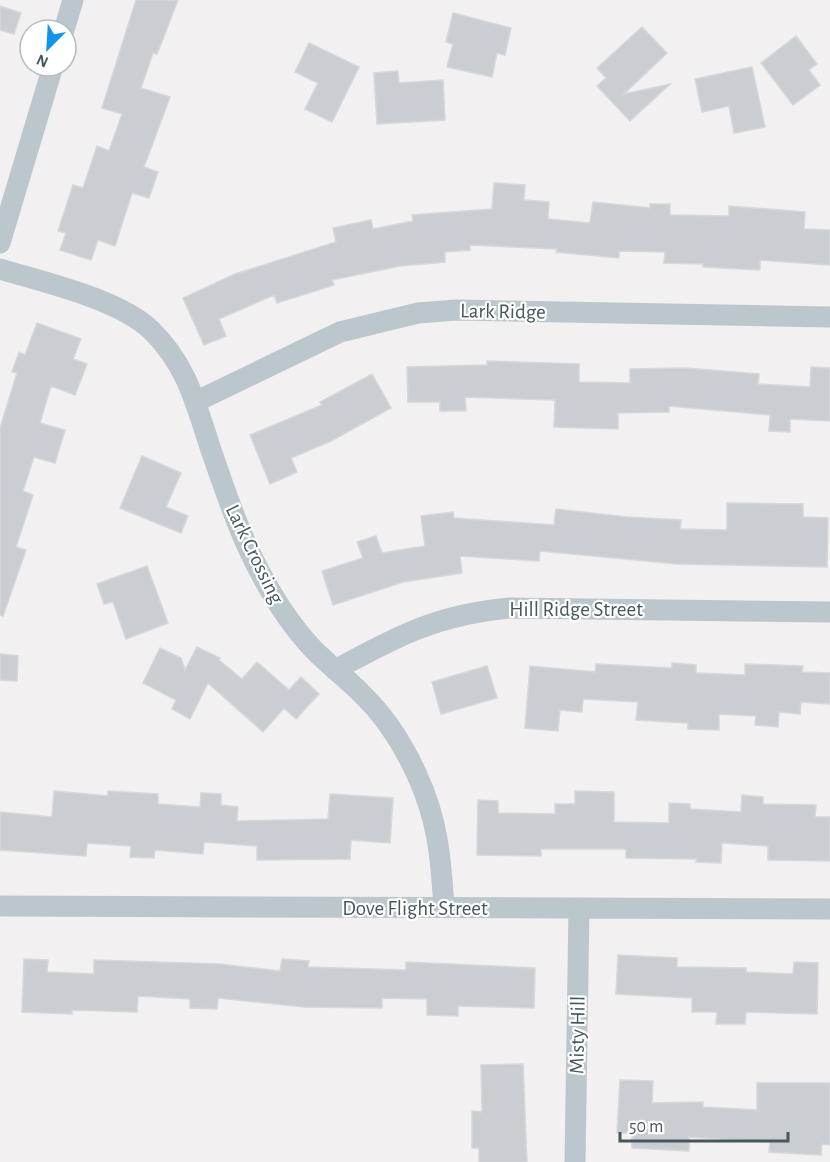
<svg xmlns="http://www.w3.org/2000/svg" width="830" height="1162" font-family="'Alegreya Sans',sans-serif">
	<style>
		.building { fill: #caced3; stroke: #d4d7dc; stroke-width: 1.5 }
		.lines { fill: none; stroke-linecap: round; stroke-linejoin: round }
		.minor { stroke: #bbc7cd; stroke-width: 21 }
		.labels { text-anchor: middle; stroke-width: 4.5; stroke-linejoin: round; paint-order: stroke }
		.street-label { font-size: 21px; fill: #47575e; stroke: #fff }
	</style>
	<rect width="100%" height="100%" fill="#f2f0f0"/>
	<path class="building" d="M 136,0 L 178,0 L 157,54 L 153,53 L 141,88 L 170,97 L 144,167 L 158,172 L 149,198 L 132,193 L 115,246 L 98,240 L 91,260 L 60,250 L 66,233 L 58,231 L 73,185 L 83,188 L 97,146 L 109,151 L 122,114 L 102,108 Z
		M 0,6 L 21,13 L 14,34 L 0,30 Z
		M 453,13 L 511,28 L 505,55 L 497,53 L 492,77 L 447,67 L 453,44 L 446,42 Z
		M 642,27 L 667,53 L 624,94 L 670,84 L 630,121 L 597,86 L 606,78 L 597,68 Z
		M 796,36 L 817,64 L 809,70 L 820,85 L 793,105 L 761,63 Z
		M 309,43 L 359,67 L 332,122 L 305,109 L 318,83 L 295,72 Z
		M 752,67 L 765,127 L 734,133 L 729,106 L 702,112 L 695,79 Z
		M 398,71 L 399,83 L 443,80 L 445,120 L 377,124 L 374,73 Z
		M 494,183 L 525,185 L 524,200 L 549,202 L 548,219 L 590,223 L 593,202 L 650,208 L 650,204 L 670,204 L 670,215 L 729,216 L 729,206 L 805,212 L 804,229 L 830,230 L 830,265 L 760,260 L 760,270 L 703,267 L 703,264 L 664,263 L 665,252 L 619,251 L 619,258 L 556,252 L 557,249 L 470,245 L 470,250 L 445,252 L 445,262 L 400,266 L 332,280 L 334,285 L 277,303 L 274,295 L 219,319 L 226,336 L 204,345 L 183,298 L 235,274 L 336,242 L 333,228 L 371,220 L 373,229 L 413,221 L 412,215 L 492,209 Z
		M 37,323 L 81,339 L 73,359 L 87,364 L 75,395 L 51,386 L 40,423 L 65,430 L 55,463 L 34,457 L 23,491 L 33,495 L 16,547 L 26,550 L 3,616 L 0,615 L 0,428 L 17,373 L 12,372 L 19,352 L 25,355 Z
		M 487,361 L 579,364 L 579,382 L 630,383 L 630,369 L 685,368 L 759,374 L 758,384 L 810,387 L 811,367 L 830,368 L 830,421 L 790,419 L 790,432 L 769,431 L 770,415 L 669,406 L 669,412 L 618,413 L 618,429 L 554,427 L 555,400 L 465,397 L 466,411 L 440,411 L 440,402 L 408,402 L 407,367 L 487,365 Z
		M 372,374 L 391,408 L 331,441 L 291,458 L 297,472 L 270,484 L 250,435 L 322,405 L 320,402 Z
		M 142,456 L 181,473 L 166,507 L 188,516 L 181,533 L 120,508 Z
		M 727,503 L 803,504 L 803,517 L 828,518 L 827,567 L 678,564 L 540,551 L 539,561 L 460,556 L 462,573 L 403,582 L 333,605 L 322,571 L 363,558 L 357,542 L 376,536 L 382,553 L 425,546 L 421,516 L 453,512 L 454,518 L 554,525 L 556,509 L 627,517 L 681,520 L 680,529 L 727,530 Z
		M 147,566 L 168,623 L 126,639 L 113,602 L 104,604 L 97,584 Z
		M 197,647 L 220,658 L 219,660 L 242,679 L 257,662 L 289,690 L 301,677 L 319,694 L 296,719 L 284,708 L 263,732 L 208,683 L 190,719 L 172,709 L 176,700 L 143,683 L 160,648 L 181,658 L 185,670 Z
		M 0,654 L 18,656 L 17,681 L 0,680 Z
		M 672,663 L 696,665 L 696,673 L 745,675 L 745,664 L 803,666 L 802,672 L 830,673 L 830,704 L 801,702 L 800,714 L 779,712 L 778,727 L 755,725 L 756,716 L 719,714 L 719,730 L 688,729 L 688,723 L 636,720 L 638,702 L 583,699 L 582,712 L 560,710 L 558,731 L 525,728 L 530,666 L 595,672 L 596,664 L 672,668 Z
		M 487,666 L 497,698 L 441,714 L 432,682 Z
		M 54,791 L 108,796 L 108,791 L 158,794 L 158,804 L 200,807 L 201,793 L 221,794 L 221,805 L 238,807 L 237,821 L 328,819 L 330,794 L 393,798 L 390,843 L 351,840 L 350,859 L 257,860 L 257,846 L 204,842 L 203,854 L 155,850 L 154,858 L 130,857 L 131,846 L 87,843 L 86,856 L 0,850 L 0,812 L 52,817 Z
		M 575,791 L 614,792 L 614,822 L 669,823 L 669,803 L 690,804 L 690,809 L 741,812 L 742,795 L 763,797 L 763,804 L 816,805 L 815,817 L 830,817 L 830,861 L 768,860 L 768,846 L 722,843 L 721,863 L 696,862 L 697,859 L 626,858 L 626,849 L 541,849 L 541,856 L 477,855 L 478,800 L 498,801 L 498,813 L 555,814 L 555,804 L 575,804 Z
		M 618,955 L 677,958 L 677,967 L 746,968 L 746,972 L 793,974 L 794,962 L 818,963 L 817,1014 L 746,1012 L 745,1024 L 716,1024 L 717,1012 L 692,1012 L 692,998 L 616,994 Z
		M 24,959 L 48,960 L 47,972 L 94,974 L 94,960 L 219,964 L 280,971 L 282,959 L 309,961 L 308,967 L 406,970 L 406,962 L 535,968 L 534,1008 L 458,1006 L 458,1016 L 427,1015 L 427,999 L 382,998 L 382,1008 L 304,1007 L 218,998 L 217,1009 L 190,1008 L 190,999 L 138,996 L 137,1012 L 72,1010 L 72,1014 L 22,1012 Z
		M 523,1064 L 527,1162 L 479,1162 L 479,1148 L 472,1148 L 472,1111 L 482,1112 L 481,1065 Z
		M 620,1080 L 653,1081 L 652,1103 L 703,1102 L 703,1107 L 757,1110 L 757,1083 L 830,1083 L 830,1145 L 822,1144 L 821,1155 L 769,1152 L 770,1142 L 689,1137 L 689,1151 L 632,1148 L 632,1133 L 617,1133 Z"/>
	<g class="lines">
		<path class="minor" d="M 64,30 L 73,0
			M 0,243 L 53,66
			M 0,269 C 43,282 119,299 151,330 C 187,365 196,404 211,450 C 226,493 240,536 262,576 C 276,602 294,629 314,650 C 329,665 346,678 361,693 C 384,715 404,746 417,775 C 438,820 441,859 444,908
			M 195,402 L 340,332 L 418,313 L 457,310 L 830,317
			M 335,670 C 397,636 439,614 510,608 L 830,612
			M 0,906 L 830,909
			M 575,1162 L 579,908"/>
	</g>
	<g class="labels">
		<g class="street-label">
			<text transform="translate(503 311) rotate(1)" y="7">Lark Ridge</text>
			<text transform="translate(255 554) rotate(64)" y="7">Lark Crossing</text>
			<text x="576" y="616">Hill Ridge Street</text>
			<text x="415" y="915">Dove Flight Street</text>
			<text transform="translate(577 1035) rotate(-89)" y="7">Misty Hill</text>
		</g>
	</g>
	<g transform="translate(48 48) rotate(204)"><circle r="28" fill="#ffffff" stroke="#b5bcbf" stroke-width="1.5"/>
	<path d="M0-4.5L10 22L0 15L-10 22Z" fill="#1093ec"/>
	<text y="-9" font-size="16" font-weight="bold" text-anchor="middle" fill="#47575e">N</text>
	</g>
	<path d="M620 1132v9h168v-9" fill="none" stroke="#47575e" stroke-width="3"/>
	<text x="629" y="1132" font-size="18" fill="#47575e" stroke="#ffffff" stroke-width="4.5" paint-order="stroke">50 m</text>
</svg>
